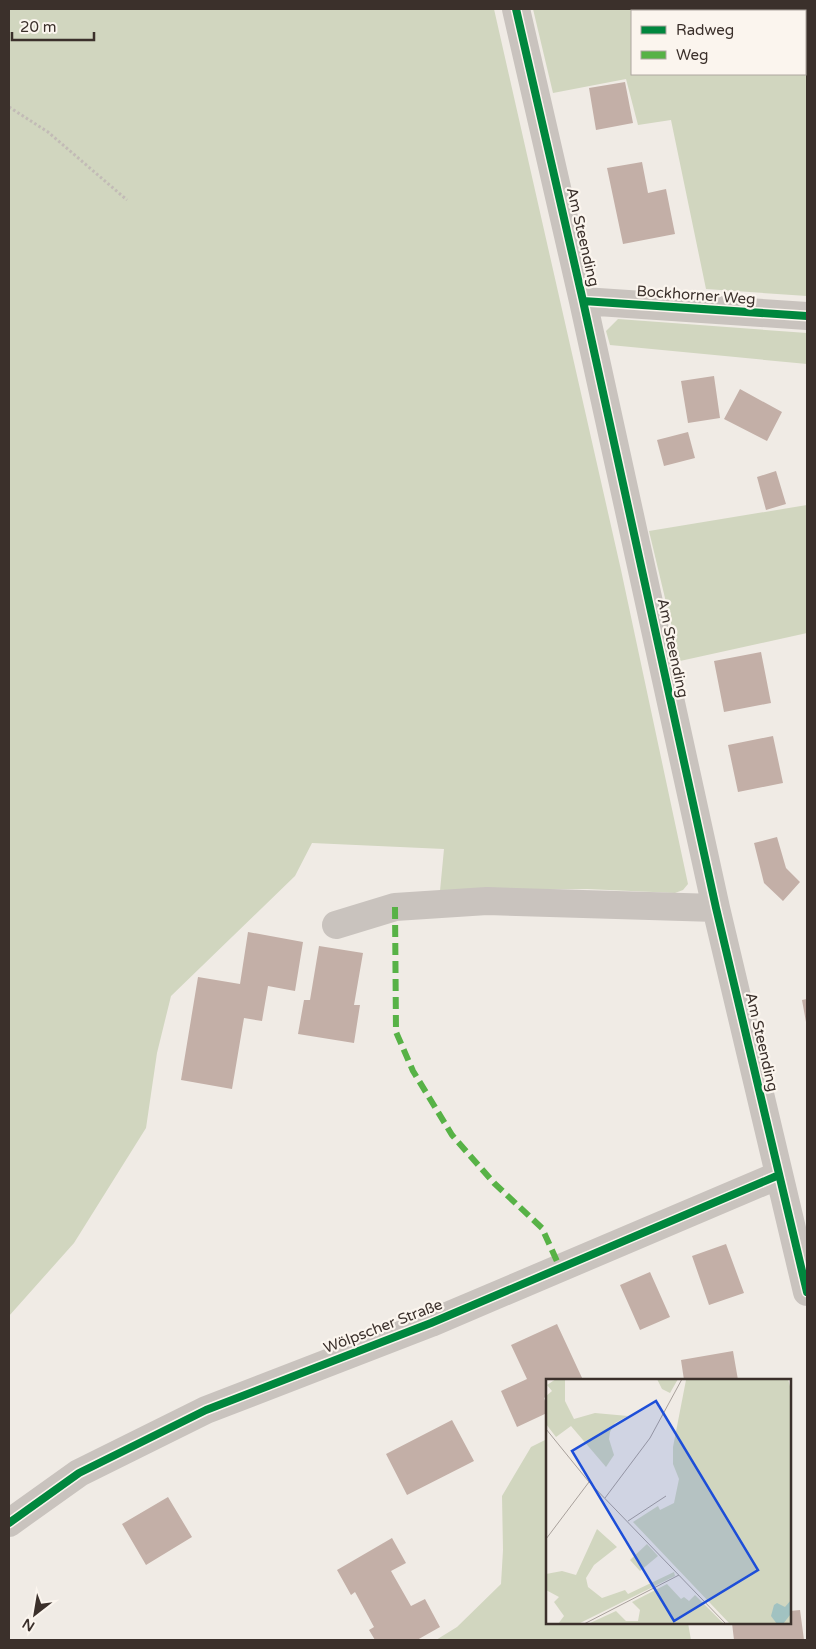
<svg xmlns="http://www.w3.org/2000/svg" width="816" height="1649" font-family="'Varela Round',sans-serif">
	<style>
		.green { fill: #d1d6bf; fill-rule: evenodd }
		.building { fill: #c3afa7 }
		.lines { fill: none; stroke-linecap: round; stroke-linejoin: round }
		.path { stroke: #c2bbb6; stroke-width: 3; stroke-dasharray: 2.5 2.5; stroke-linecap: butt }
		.minor { stroke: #c9c3be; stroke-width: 28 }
		.quiet { stroke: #57b246; stroke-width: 6; stroke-dasharray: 12 6; stroke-linecap: butt }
		.cycleway-casing { stroke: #fbf5ee; stroke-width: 11 }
		.cycleway { stroke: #00873e; stroke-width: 8 }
		.labels { text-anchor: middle; stroke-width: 4.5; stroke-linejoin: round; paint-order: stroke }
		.street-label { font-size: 15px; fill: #3b302b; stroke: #fbf5ee }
		.inset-road { fill: none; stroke: #a8a09b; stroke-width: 1 }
		.view { fill: #1d4ed8; fill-opacity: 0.15; stroke: #1d4ed8; stroke-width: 2.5 }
		.inset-edge { fill: none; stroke: #3b302b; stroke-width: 2.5 }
	</style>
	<rect width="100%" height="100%" fill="#f0ebe5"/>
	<path class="green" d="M 9,9 L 494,9 L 621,570 L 688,884 L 683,890 L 675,893 L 587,889 L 440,891 L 444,849 L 312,843 L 295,876 L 171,996 L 157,1053 L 146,1128 L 74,1243 L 9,1316 Z
		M 533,9 L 807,9 L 807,296 L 706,289 L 671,120 L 638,125 L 626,79 L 553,93 ZM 632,11 L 805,11 L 805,74 L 632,74 Z
		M 618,319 L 807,333 L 807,364 L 610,345 L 606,331 Z
		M 807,505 L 807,633 L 680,661 L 649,531 Z
		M 547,1439 L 547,1623 L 688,1623 L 691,1640 L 436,1640 L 457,1627 L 501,1584 L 503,1550 L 502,1496 L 531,1447 Z"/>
	<path class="building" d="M 625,82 L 633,123 L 596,130 L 589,88 Z
		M 642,162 L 648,193 L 666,189 L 675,234 L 623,244 L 607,168 Z
		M 714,376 L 720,418 L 688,423 L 681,381 Z
		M 740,389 L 782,412 L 767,441 L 724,419 Z
		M 688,432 L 695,458 L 664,466 L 657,440 Z
		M 776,471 L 786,504 L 766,510 L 757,477 Z
		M 761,652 L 771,703 L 724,712 L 714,661 Z
		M 773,736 L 783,783 L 738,792 L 728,745 Z
		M 777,837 L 786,868 L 800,882 L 783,901 L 764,883 L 754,843 Z
		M 248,932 L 303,942 L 295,991 L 268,986 L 262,1021 L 244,1018 L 232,1089 L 181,1080 L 198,977 L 240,984 Z
		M 319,946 L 363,953 L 354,1005 L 360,1005 L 354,1043 L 298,1034 L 304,1000 L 310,1000 Z
		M 807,999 L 807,1022 L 806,1022 L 802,1000 Z
		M 726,1244 L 744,1293 L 709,1305 L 692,1256 Z
		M 650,1272 L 670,1317 L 640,1330 L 620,1285 Z
		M 557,1324 L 583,1380 L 547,1380 L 547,1396 L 544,1398 L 547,1406 L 547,1413 L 517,1427 L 501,1391 L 527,1379 L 511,1345 Z
		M 733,1351 L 738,1380 L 684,1380 L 681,1360 Z
		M 452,1420 L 474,1461 L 407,1495 L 386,1454 Z
		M 168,1497 L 192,1537 L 146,1565 L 122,1524 Z
		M 392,1538 L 406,1563 L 391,1571 L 411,1606 L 425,1599 L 440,1627 L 417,1640 L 375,1640 L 369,1630 L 374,1627 L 355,1592 L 351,1595 L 337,1570 Z
		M 800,1610 L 804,1640 L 734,1640 L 732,1623 L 790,1623 L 790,1611 Z"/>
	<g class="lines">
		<path class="path" d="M 9,107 L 48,132 L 127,200"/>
		<path class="minor" d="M 516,9 L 583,301 L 716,908 L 807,1292
			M 583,301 L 807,316
			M 336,925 L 395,907 L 487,901 L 716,908
			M 9,1523 L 79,1473 L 206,1410 L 431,1323 L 779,1175"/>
		<path class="quiet" d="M 395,907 L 396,1032 L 413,1071 L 452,1135 L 494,1183 L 542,1228 L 560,1268"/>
		<g class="cycleway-casing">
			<path id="cycleway" d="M 516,9 L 583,301 L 716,908 L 807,1292
				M 583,301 L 807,316
				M 9,1523 L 79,1473 L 206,1410 L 431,1323 L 779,1175"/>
		</g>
		<use href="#cycleway" class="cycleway"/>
	</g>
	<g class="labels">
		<g class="street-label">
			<text transform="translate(583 237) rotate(77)" y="5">Am Steending</text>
			<text transform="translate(696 295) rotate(4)" y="5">Bockhorner Weg</text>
			<text transform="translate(673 648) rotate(78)" y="5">Am Steending</text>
			<text transform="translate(762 1042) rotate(77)" y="5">Am Steending</text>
			<text transform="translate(383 1326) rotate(-21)" y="5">Wölpscher Straße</text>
		</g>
	</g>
	<g transform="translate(546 1379)">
		<rect width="245" height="245" fill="#f0ebe5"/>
		<path d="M 10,0 L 19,0 L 19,22 L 28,40 L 49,34 L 82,37 L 69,44 L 64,53 L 63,60 L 68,76 L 60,88 L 25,47 L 10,58 L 0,45 L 0,17 L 6,12 L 1,6 ZM 111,0 L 132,0 L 124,14 L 116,10 ZM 242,0 L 245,11 L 245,245 L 184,245 L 87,143 L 112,127 L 114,131 L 128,124 L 133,100 L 127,85 L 127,68 L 140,1 ZM 51,150 L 71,168 L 48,186 L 40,199 L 42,208 L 56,219 L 79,211 L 82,215 L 128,193 L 129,197 L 32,245 L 12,245 L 18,237 L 8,223 L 13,218 L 0,211 L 0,195 L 16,192 L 30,196 ZM 101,165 L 112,177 L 94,192 L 84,181 ZM 121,205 L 135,220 L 138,218 L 143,222 L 149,216 L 178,245 L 42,245 L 70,232 L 80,242 L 92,242 L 94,231 L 86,223 Z" fill="#d1d6bf"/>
		<path d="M 245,221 L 244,236 L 237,245 L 231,245 L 225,237 L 228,226 L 231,224 L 239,228 Z" fill="#a1c2c1"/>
		<path class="inset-road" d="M 0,50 L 43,103 L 180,245M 59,119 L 104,59 L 136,0M 82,142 L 120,117M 0,160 L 43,103M 38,245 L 133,196"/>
		<path class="view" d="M 110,22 L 212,191 L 128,242 L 26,72 Z"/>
		<rect width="245" height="245" class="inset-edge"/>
	</g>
	<rect width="816" height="1649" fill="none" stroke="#3b302b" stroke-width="20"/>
	<rect x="631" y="10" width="175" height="65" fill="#fbf5ee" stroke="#aea6a0"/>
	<rect x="641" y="26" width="25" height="8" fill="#00873e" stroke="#aea6a0"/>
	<text x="676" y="35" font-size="15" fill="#3b302b">Radweg</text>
	<rect x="641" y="51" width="25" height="8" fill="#57b246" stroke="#aea6a0"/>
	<text x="676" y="60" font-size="15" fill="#3b302b">Weg</text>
	<g transform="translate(35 1614) rotate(211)" stroke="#fbf5ee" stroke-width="4" paint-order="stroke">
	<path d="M0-4L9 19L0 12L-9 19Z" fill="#3b302b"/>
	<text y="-8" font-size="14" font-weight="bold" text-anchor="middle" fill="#3b302b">N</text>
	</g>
	<path d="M12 32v8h82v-8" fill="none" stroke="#3b302b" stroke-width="2.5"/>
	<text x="20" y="32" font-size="15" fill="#3b302b" stroke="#fbf5ee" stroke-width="4" paint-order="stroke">20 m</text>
</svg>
